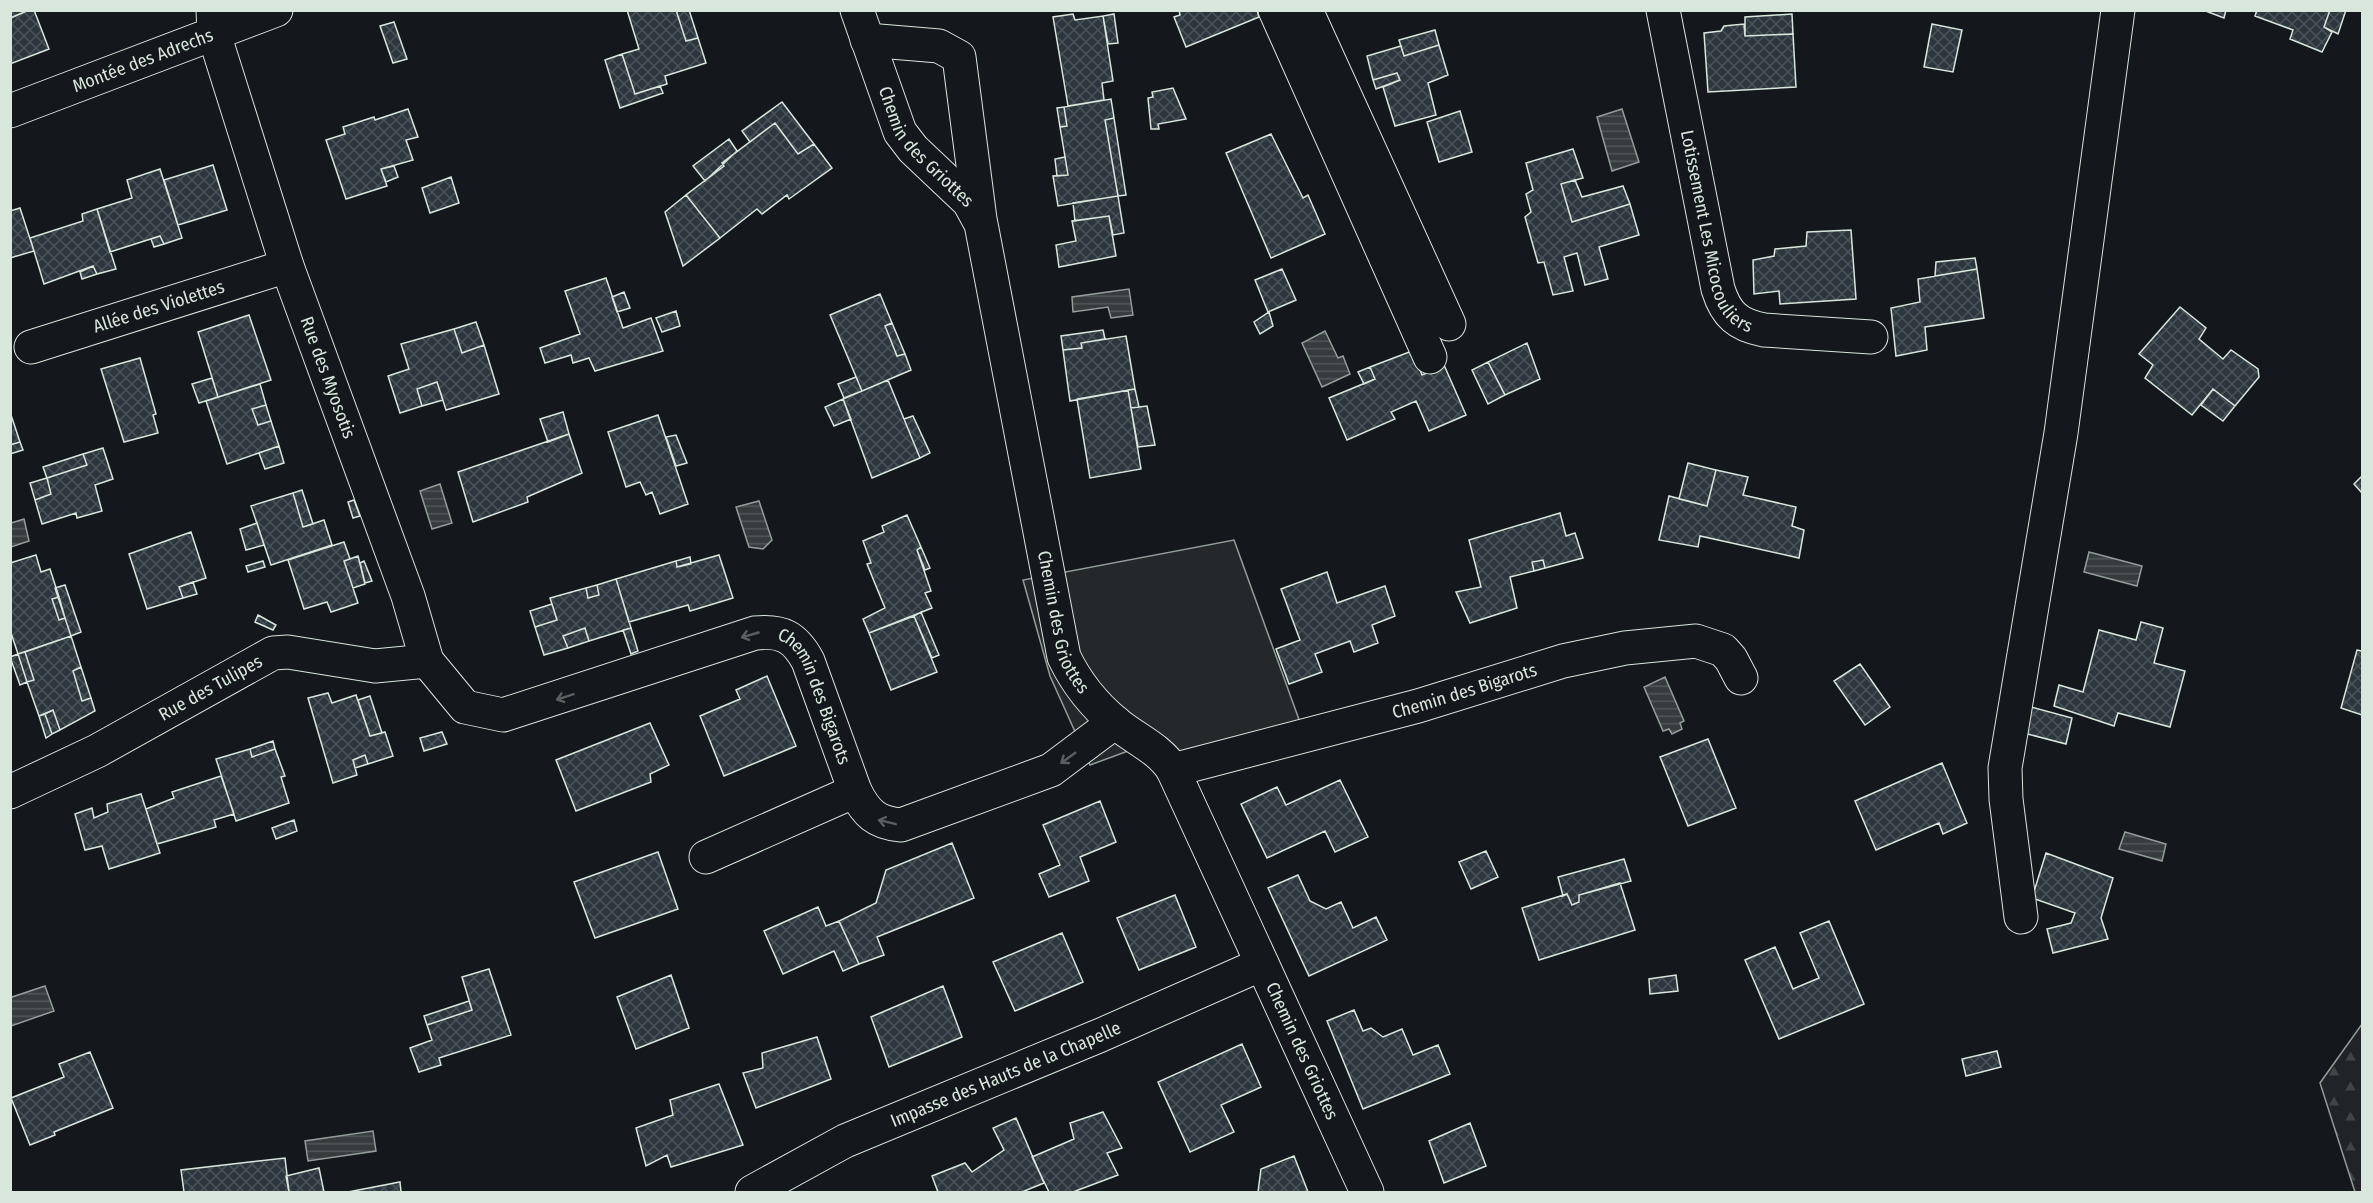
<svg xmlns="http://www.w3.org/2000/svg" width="2373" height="1203" font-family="'Fira Sans Condensed',sans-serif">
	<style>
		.forest { fill: url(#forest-firs); stroke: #939e99; stroke-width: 1.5 }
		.parking { fill: #24282b; stroke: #939e99; stroke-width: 1.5 }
		.water { fill: url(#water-rules); stroke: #939e99; stroke-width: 1.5 }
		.building { fill: url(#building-cross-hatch); stroke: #d8e6dc; stroke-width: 1.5 }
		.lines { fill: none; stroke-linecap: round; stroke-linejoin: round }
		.minor-casing { stroke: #d8e6dc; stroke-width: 35 }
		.minor { stroke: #14181c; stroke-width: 33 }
		.oneway { stroke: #59605f }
		.labels { text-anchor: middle; stroke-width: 4.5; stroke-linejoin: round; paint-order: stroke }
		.street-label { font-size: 18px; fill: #d8e6dc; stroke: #14181c }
	</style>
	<defs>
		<pattern id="forest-firs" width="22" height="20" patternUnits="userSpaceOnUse" patternTransform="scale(1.5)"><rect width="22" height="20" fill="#202428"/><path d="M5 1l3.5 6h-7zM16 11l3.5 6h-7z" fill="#404447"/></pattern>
		<pattern id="water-rules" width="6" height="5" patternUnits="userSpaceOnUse" patternTransform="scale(1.5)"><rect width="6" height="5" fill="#363b3e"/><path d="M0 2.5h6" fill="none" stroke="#525759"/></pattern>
		<pattern id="building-cross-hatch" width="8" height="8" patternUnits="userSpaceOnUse" patternTransform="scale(1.5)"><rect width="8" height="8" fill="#2c363c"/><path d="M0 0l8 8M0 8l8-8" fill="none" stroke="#4a5358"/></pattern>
	</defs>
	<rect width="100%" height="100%" fill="#14181c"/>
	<path class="forest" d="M 2362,1024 L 2362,1192 L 2355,1192 L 2320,1083 Z"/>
	<path class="parking" d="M 1234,540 L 1301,725 L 1205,751 L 1128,751 L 1090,765 L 1050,676 L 1023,580 Z"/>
	<path class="water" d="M 1622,109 L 1639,162 L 1612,171 L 1597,117 Z
		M 1129,289 L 1133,315 L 1111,318 L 1108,307 L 1073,312 L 1072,297 Z
		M 1325,331 L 1338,358 L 1343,356 L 1350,374 L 1322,387 L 1302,343 Z
		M 440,484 L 452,523 L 432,529 L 420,491 Z
		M 759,501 L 772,540 L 763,549 L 749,547 L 736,507 Z
		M 24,519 L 29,541 L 11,547 L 11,523 Z
		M 2089,552 L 2142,566 L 2137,586 L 2084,572 Z
		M 1665,677 L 1684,721 L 1680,723 L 1682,729 L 1672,734 L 1669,729 L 1663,731 L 1644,687 Z
		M 2125,832 L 2166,844 L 2162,861 L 2119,849 Z
		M 45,986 L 54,1011 L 11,1026 L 11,995 L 12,997 Z
		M 373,1131 L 376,1151 L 308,1161 L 305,1141 Z"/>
	<path class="building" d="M 10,10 L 29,10 L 11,18 Z
		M 29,10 L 34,10 L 49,49 L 10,64 L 10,18 Z
		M 627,10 L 676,10 L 686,41 L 698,38 L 706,63 L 665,76 L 667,84 L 635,94 L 622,54 L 639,49 Z
		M 676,10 L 689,10 L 698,38 L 686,41 Z
		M 1179,10 L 1257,10 L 1259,17 L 1186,47 L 1174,17 L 1180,15 Z
		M 2203,10 L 2226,10 L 2224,18 Z
		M 2257,10 L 2330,10 L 2324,27 L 2332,32 L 2322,52 L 2290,39 L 2293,30 L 2255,16 Z
		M 2330,10 L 2346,10 L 2338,34 L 2324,27 Z
		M 1073,14 L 1075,20 L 1103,16 L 1113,81 L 1102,83 L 1104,100 L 1068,106 L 1053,17 Z
		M 1114,14 L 1118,43 L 1108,44 L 1103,16 Z
		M 1792,14 L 1793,34 L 1745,36 L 1745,17 Z
		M 394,22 L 407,59 L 393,63 L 380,26 Z
		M 1744,24 L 1745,36 L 1793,34 L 1796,87 L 1708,92 L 1704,33 L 1721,31 L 1724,26 Z
		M 1932,24 L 1962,30 L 1953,72 L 1924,67 Z
		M 1435,30 L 1439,45 L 1404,56 L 1399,40 Z
		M 1439,45 L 1448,75 L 1428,83 L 1436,115 L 1395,126 L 1383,87 L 1400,80 L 1397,73 L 1373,80 L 1367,56 L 1401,46 L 1404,56 Z
		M 622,54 L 635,94 L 660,86 L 663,93 L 620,108 L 605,60 Z
		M 1397,73 L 1400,80 L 1376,89 L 1373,80 Z
		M 1173,88 L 1186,119 L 1158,124 L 1159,129 L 1151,129 L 1148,98 L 1153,97 L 1152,92 Z
		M 1111,99 L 1114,118 L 1105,120 L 1118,196 L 1058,206 L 1053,176 L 1068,175 L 1060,127 L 1067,126 L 1064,107 Z
		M 782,102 L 814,144 L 798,154 L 775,123 L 750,142 L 742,131 Z
		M 1064,107 L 1067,126 L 1060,127 L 1057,108 Z
		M 408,109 L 418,137 L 406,140 L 413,160 L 381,169 L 387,186 L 346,199 L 326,140 L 345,134 L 343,127 L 374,117 L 375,120 Z
		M 1460,111 L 1472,152 L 1439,162 L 1427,122 Z
		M 1114,118 L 1126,195 L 1118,196 L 1105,120 Z
		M 775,123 L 798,154 L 814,144 L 832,168 L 789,199 L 787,195 L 762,214 L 757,209 L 720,238 L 686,195 L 724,166 L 722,163 Z
		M 1271,134 L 1303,198 L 1308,195 L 1325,234 L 1271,258 L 1226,153 Z
		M 729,139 L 737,151 L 705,181 L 693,166 Z
		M 1573,149 L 1583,178 L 1561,184 L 1572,222 L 1630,204 L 1639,235 L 1599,247 L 1608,279 L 1585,285 L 1577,253 L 1564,257 L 1573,291 L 1553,295 L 1544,262 L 1538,263 L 1525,217 L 1531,212 L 1526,194 L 1533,190 L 1526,163 Z
		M 1065,157 L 1068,175 L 1057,176 L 1055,159 Z
		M 213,165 L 227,210 L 178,225 L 164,180 Z
		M 394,166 L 398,177 L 386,182 L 381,169 Z
		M 160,169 L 182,238 L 164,244 L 160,236 L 110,252 L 97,209 L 132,198 L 127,180 Z
		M 451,177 L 459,203 L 430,213 L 422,188 Z
		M 1575,180 L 1582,197 L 1623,186 L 1630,204 L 1572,222 L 1561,184 Z
		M 686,195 L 720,238 L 683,266 L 665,212 Z
		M 1118,196 L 1124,233 L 1113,235 L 1109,216 L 1075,221 L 1073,203 Z
		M 20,208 L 34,251 L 10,258 L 10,211 Z
		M 97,209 L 116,269 L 97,274 L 93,266 L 44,284 L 30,238 L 83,221 L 82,214 Z
		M 1109,216 L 1116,256 L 1059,267 L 1056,245 L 1076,241 L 1072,221 Z
		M 1851,230 L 1856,299 L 1780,304 L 1779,291 L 1754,294 L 1753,260 L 1774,256 L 1775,249 L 1806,246 L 1807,232 Z
		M 160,236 L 164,244 L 154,247 L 151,239 Z
		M 1975,258 L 1977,269 L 1935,276 L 1936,262 Z
		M 93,266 L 97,274 L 82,279 L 80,272 Z
		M 1282,269 L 1296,300 L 1268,312 L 1255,280 Z
		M 1977,269 L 1984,318 L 1925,327 L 1927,350 L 1896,356 L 1891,308 L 1920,302 L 1918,279 Z
		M 606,278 L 623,328 L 651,318 L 663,351 L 595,371 L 589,358 L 573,363 L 571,355 L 545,363 L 540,348 L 580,334 L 565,291 Z
		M 624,292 L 630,308 L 617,312 L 612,297 Z
		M 880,294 L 892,323 L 885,326 L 897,356 L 905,354 L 911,370 L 862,391 L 830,315 Z
		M 2180,307 L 2206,328 L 2199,339 L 2223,359 L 2231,350 L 2258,369 L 2259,377 L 2235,406 L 2213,389 L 2192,415 L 2145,378 L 2153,365 L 2139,354 Z
		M 676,311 L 680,326 L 662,332 L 656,318 Z
		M 1269,312 L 1273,326 L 1260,334 L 1254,322 Z
		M 249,315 L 271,380 L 218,397 L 198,332 Z
		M 476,322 L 484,345 L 462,353 L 454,329 Z
		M 892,323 L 905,354 L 897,356 L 885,326 Z
		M 454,329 L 462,353 L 484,345 L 499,394 L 446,410 L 437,382 L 417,389 L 422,406 L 400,413 L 388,376 L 409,369 L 401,344 Z
		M 1103,330 L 1105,339 L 1081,343 L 1082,348 L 1063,350 L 1061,336 Z
		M 1126,336 L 1135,389 L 1070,401 L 1063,350 L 1082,348 L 1081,343 Z
		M 1527,343 L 1540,379 L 1505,395 L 1488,362 Z
		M 1412,351 L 1422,375 L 1444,365 L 1466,415 L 1429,431 L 1416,401 L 1391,412 L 1395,419 L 1347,440 L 1329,398 L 1375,379 L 1370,367 Z
		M 140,358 L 156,414 L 153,415 L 158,433 L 124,442 L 101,369 Z
		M 1488,362 L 1505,395 L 1488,404 L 1472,370 Z
		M 1370,367 L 1375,379 L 1364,384 L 1358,372 Z
		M 856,377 L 862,391 L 844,398 L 838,384 Z
		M 212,378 L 218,397 L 199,403 L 192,384 Z
		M 888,380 L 920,458 L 872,478 L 843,399 Z
		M 437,382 L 443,400 L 422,406 L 417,389 Z
		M 260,384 L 266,405 L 252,409 L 258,425 L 271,421 L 279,446 L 227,464 L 206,401 Z
		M 1135,389 L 1139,407 L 1131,408 L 1128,390 Z
		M 2213,389 L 2235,406 L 2223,421 L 2201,405 Z
		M 1128,390 L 1141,469 L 1090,478 L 1077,399 Z
		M 843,399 L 851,419 L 834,426 L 825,407 Z
		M 266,405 L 271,421 L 258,425 L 252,409 Z
		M 1147,406 L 1155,445 L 1138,447 L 1131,408 Z
		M 10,412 L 20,442 L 10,445 Z
		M 563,412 L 569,434 L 548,442 L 540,419 Z
		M 658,415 L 688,504 L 660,514 L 652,492 L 646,495 L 640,482 L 626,487 L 608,432 Z
		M 913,416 L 930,453 L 920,458 L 904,419 Z
		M 569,434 L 582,473 L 527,497 L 528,502 L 473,522 L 458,472 Z
		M 676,435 L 687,463 L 676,466 L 666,437 Z
		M 20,442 L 23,450 L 10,454 L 10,445 Z
		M 279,446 L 284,463 L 265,469 L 259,453 Z
		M 103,448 L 113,479 L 95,485 L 102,511 L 77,518 L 76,513 L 42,524 L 35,500 L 51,494 L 47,478 L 87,465 L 83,454 Z
		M 83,454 L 87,465 L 47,478 L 43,467 Z
		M 1688,463 L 1716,470 L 1707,506 L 1679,499 Z
		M 1716,470 L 1748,477 L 1743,495 L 1796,507 L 1792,526 L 1804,530 L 1799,558 L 1700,536 L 1698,547 L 1659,540 L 1669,496 L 1707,506 Z
		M 2362,476 L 2362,493 L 2354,484 Z
		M 47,478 L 51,494 L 35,500 L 30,483 Z
		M 302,490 L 313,524 L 303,527 L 293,493 Z
		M 293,493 L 303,527 L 324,520 L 332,545 L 271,565 L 251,506 Z
		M 354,500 L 360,516 L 353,518 L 348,502 Z
		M 1560,513 L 1566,536 L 1575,533 L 1583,558 L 1545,568 L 1543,560 L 1532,562 L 1534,571 L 1510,577 L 1517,608 L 1470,623 L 1456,592 L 1481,587 L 1469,540 Z
		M 907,515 L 921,547 L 917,550 L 931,591 L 925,593 L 932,608 L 869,633 L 863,619 L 885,608 L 867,564 L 871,563 L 863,541 L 884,532 L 882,526 Z
		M 257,523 L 264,545 L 246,550 L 240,529 Z
		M 191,532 L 206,578 L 179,587 L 183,598 L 147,609 L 129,554 Z
		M 344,542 L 350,559 L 344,561 L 358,603 L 331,612 L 327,602 L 304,609 L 288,560 Z
		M 921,547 L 930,568 L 925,570 L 917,550 Z
		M 36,555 L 41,572 L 50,569 L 59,597 L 52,599 L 59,620 L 65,618 L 71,636 L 18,654 L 10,630 L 10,563 Z
		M 719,555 L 733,598 L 690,611 L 688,605 L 629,622 L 616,579 L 676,561 L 677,567 Z
		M 358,556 L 365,584 L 353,588 L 344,561 Z
		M 690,557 L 691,564 L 677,567 L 676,561 Z
		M 1543,560 L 1545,568 L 1534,571 L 1532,562 Z
		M 263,561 L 265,567 L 248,572 L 246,566 Z
		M 364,561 L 372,581 L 365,583 L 360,563 Z
		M 1327,572 L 1337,603 L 1385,586 L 1395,616 L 1372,625 L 1378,643 L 1354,652 L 1350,641 L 1315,654 L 1322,672 L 1289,684 L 1276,649 L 1300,640 L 1281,589 Z
		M 616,579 L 631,628 L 589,641 L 585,628 L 563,636 L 568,648 L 544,655 L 535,627 L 557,620 L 550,598 L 586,588 L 588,598 L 599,595 L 597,585 Z
		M 193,582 L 197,594 L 183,598 L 179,587 Z
		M 65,585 L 81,632 L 71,636 L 55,588 Z
		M 597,585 L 599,595 L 588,598 L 586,588 Z
		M 59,597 L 65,618 L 59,620 L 52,599 Z
		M 552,604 L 557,620 L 535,627 L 530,611 Z
		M 921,612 L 939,655 L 932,658 L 914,616 Z
		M 258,615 L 276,625 L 273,630 L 255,622 Z
		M 914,616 L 937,672 L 891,690 L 869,633 Z
		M 2141,622 L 2163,628 L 2154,663 L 2185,671 L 2170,727 L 2118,713 L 2114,726 L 2054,706 L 2059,685 L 2083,692 L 2099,630 L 2136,640 Z
		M 585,628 L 589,641 L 568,648 L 563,636 Z
		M 631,628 L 638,651 L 631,654 L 623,630 Z
		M 71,636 L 81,667 L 73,671 L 82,701 L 91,698 L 95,711 L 60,730 L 53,710 L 39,716 L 27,682 L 34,680 L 25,652 Z
		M 2357,650 L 2362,651 L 2362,715 L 2341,708 Z
		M 25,652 L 34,680 L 27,682 L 18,654 Z
		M 18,654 L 27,682 L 20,685 L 10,657 Z
		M 1860,664 L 1890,707 L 1865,725 L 1834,681 Z
		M 81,667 L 91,698 L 82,701 L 73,671 Z
		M 767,676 L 796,746 L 724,776 L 700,716 L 740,699 L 736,690 Z
		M 328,693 L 332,703 L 356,695 L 370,736 L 385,732 L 393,756 L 368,764 L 365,755 L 353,760 L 357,775 L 333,783 L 308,698 Z
		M 370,696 L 382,733 L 370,736 L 358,700 Z
		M 2027,706 L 2072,718 L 2066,744 L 2020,732 Z
		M 53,710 L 60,730 L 52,734 L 45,714 Z
		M 45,714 L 52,734 L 46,738 L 39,716 Z
		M 650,723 L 669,765 L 650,774 L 651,782 L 576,811 L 556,760 Z
		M 442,732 L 447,744 L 424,751 L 420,738 Z
		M 1708,739 L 1736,808 L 1688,826 L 1660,757 Z
		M 273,741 L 275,749 L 252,757 L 250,749 Z
		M 250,749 L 252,757 L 275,749 L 285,776 L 281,777 L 289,803 L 236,821 L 216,759 Z
		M 365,755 L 368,764 L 355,768 L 353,760 Z
		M 1942,763 L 1967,823 L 1943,834 L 1939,823 L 1876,850 L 1855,801 Z
		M 221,776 L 234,814 L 214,820 L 216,827 L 157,844 L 146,809 L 174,798 L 172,792 Z
		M 1340,780 L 1368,837 L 1335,852 L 1325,831 L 1267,858 L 1241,804 L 1277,787 L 1286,805 Z
		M 141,794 L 160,853 L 109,869 L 102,846 L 85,850 L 75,814 L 92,808 L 94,818 L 108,812 L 107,804 Z
		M 1100,801 L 1116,842 L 1080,857 L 1089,881 L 1049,897 L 1039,874 L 1060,865 L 1043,825 Z
		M 294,820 L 297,831 L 276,839 L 272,828 Z
		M 952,843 L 974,898 L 877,937 L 884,955 L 859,964 L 839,921 L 876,903 L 886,870 Z
		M 1486,851 L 1498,877 L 1471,889 L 1459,862 Z
		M 658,852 L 678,909 L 595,938 L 574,882 Z
		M 2046,853 L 2113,878 L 2101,918 L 2108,939 L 2053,953 L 2047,929 L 2071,923 L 2075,913 L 2032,898 Z
		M 1624,859 L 1631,881 L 1579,895 L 1579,902 L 1572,905 L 1567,894 L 1563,896 L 1558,877 Z
		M 1298,875 L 1310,901 L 1326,909 L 1341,902 L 1353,928 L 1376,917 L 1387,940 L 1309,976 L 1268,888 Z
		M 1620,883 L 1635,930 L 1539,960 L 1522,908 L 1567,894 L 1572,905 L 1579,902 L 1579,895 Z
		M 1175,895 L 1196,947 L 1139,970 L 1117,918 Z
		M 818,907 L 826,926 L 839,921 L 859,964 L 843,971 L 834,951 L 783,974 L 764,931 Z
		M 1829,921 L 1864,1004 L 1779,1039 L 1745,960 L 1775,947 L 1793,989 L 1819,978 L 1800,933 Z
		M 1062,933 L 1083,982 L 1015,1011 L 993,962 Z
		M 489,969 L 511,1035 L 439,1058 L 441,1065 L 419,1072 L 410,1048 L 432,1040 L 427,1025 L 472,1010 L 462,977 Z
		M 671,975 L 689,1028 L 636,1049 L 617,997 Z
		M 1676,975 L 1678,991 L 1650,994 L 1649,979 Z
		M 943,986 L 962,1037 L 889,1067 L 871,1017 Z
		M 469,1001 L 472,1010 L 427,1025 L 424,1016 Z
		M 1354,1010 L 1363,1031 L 1371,1028 L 1383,1037 L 1402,1029 L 1413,1055 L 1438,1045 L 1450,1074 L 1363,1109 L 1327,1021 Z
		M 817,1037 L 831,1079 L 756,1108 L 743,1073 L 763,1068 L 762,1053 Z
		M 1242,1044 L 1261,1087 L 1221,1105 L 1234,1132 L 1190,1152 L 1158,1082 Z
		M 1997,1051 L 2001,1067 L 1966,1076 L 1962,1059 Z
		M 90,1052 L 113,1108 L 54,1132 L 55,1135 L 30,1145 L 11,1098 L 64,1077 L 59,1064 Z
		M 719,1084 L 743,1145 L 671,1167 L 667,1155 L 646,1166 L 636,1128 L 673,1115 L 670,1100 Z
		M 1103,1112 L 1122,1148 L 1107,1153 L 1118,1175 L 1073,1192 L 1049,1192 L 1032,1157 L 1074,1139 L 1070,1123 Z
		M 1016,1118 L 1044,1183 L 1022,1192 L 938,1192 L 932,1176 L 965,1163 L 972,1172 L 1004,1150 L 993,1128 Z
		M 1470,1123 L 1486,1166 L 1444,1183 L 1429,1141 Z
		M 1294,1156 L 1308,1192 L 1258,1192 L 1261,1169 Z
		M 285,1158 L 289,1192 L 184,1192 L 181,1170 Z
		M 319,1168 L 324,1192 L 289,1192 L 286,1176 Z
		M 400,1182 L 401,1192 L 348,1192 Z"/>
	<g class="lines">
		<g class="minor-casing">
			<g id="minor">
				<path id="s1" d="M 213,10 L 214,34 L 287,266 L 408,596 L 427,661 L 465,707 L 503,715 L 755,633 C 782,630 795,637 808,661 L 855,791 C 866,813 876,823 901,825 L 1051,770 L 1115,722"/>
				<path id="s2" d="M 857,10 L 900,132 L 913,149 L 969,202 L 981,224 L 1064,657 C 1076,682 1094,705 1116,723 C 1135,739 1159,748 1173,770 L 1367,1192"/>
				<path d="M 1275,10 L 1430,357"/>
				<path d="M 1306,10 L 1449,324"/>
				<path id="s3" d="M 1663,10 L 1718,289 C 1726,315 1738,325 1764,330 L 1871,337"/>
				<path d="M 867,40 L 939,46 L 959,57 L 980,219"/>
				<path id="s4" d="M 10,111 L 276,10"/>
				<path id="s5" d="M 31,347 L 287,266"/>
				<path id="s6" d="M 1173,770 L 1418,706 L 1563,661 L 1625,648 L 1696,641 L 1723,650 L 1731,659 L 1741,678"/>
				<path id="s7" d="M 10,792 L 97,751 L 273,653 L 288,652 L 375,666 L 427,661"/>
				<path d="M 706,857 L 855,791"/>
				<path d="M 2021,917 L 2006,799 L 2005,768 L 2061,433 L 2118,10"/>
				<path id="s8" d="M 752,1192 L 845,1141 L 1101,1035 L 1262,964"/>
			</g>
		</g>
		<use href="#minor" class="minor"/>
	</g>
	<defs><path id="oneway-shaft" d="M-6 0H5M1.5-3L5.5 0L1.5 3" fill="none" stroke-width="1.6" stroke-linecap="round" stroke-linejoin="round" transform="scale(1.5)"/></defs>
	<g class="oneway">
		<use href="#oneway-shaft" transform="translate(750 635) rotate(164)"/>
		<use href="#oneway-shaft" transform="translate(565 697) rotate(162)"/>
		<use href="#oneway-shaft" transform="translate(1068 758) rotate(144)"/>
		<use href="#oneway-shaft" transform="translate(887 822) rotate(-166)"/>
	</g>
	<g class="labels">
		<g class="street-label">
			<text dy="6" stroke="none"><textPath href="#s4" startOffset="142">Montée des Adrechs</textPath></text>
			<text dy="6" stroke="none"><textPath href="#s2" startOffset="156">Chemin des Griottes</textPath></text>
			<text dy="6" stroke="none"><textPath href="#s3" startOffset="230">Lotissement Les Micocouliers</textPath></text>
			<text dy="6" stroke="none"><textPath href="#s5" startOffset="134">Allée des Violettes</textPath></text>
			<text dy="6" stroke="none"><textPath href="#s1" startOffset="386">Rue des Myosotis</textPath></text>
			<text dy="6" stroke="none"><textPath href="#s2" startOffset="660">Chemin des Griottes</textPath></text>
			<text dy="6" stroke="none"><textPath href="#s7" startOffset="226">Rue des Tulipes</textPath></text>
			<text dy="6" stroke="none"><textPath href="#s6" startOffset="302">Chemin des Bigarots</textPath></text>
			<text dy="6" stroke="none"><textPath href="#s1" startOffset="1149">Chemin des Bigarots</textPath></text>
			<text dy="6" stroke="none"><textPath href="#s2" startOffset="1162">Chemin des Griottes</textPath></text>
			<text dy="6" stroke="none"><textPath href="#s8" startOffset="280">Impasse des Hauts de la Chapelle</textPath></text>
		</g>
	</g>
	<rect width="2373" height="1203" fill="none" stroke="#d8e6dc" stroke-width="24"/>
</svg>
